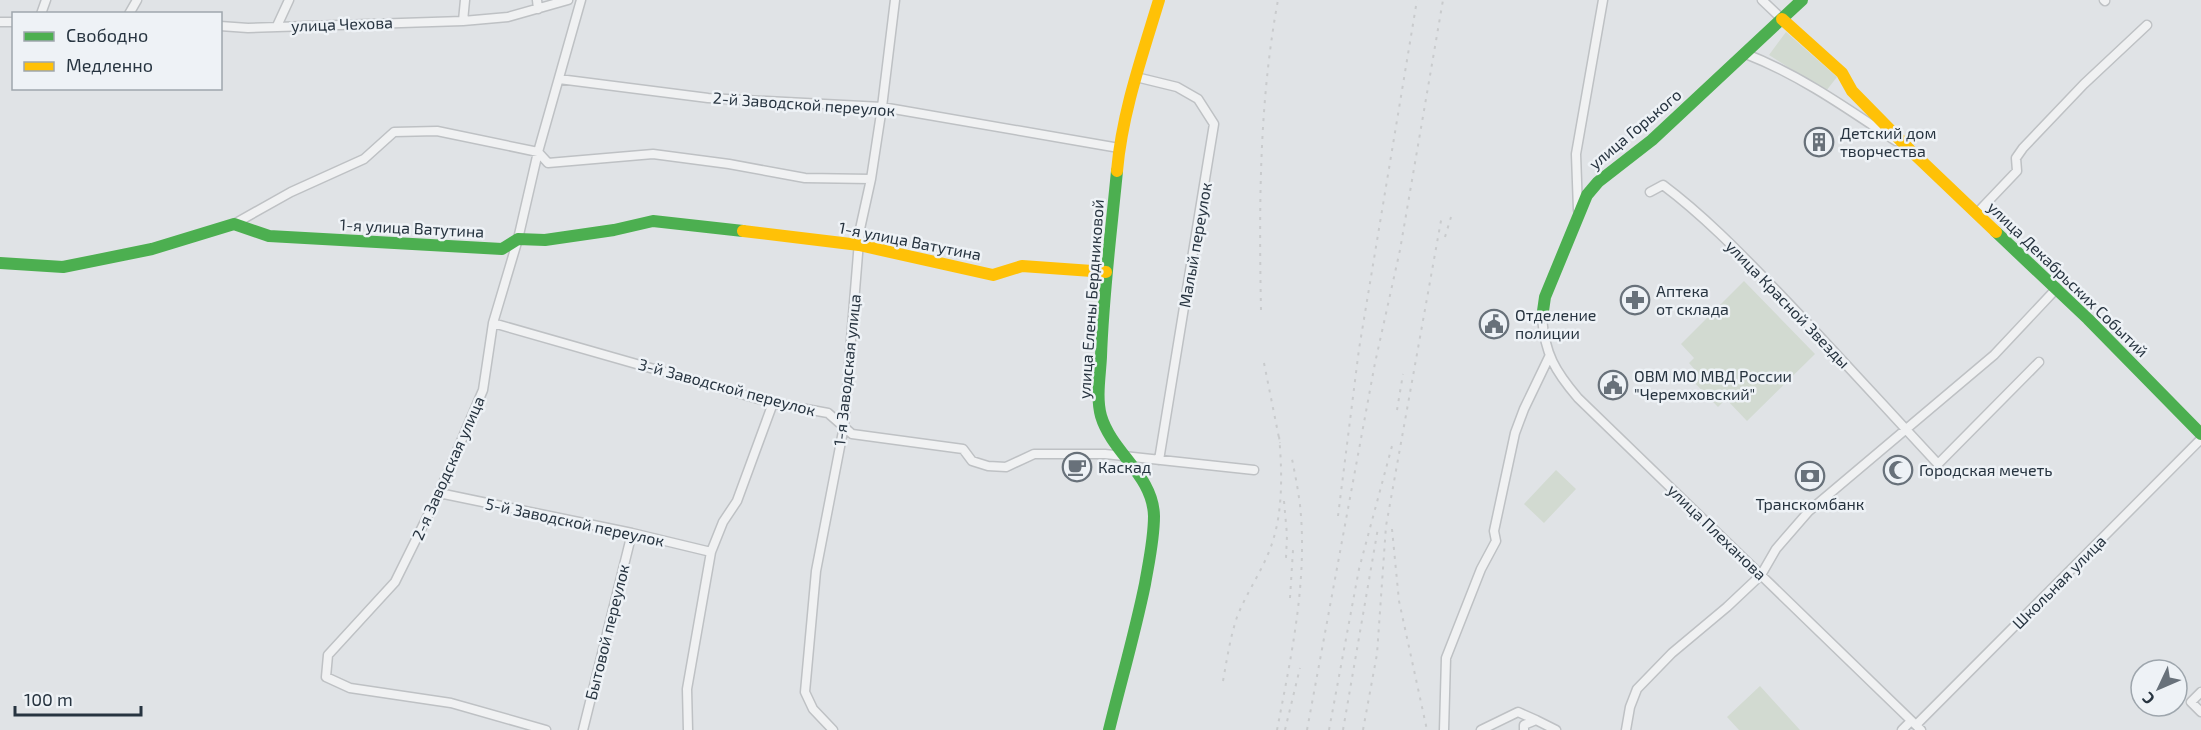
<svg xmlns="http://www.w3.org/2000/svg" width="2201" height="730" font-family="'Exo 2',sans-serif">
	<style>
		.green { fill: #d2dad1 }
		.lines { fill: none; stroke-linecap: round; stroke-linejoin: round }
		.street-casing { stroke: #bec1c4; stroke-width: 11 }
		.street { stroke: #f0f1f2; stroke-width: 8 }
		.fast { stroke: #4caf50; stroke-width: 12 }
		.slow { stroke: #ffc107; stroke-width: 12 }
		.rail { stroke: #c9cbcd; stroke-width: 2; stroke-dasharray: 3 6; stroke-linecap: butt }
		.labels { text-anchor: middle; stroke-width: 5; stroke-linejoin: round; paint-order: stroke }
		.street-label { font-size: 16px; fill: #273440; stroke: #eef2f6 }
		.poi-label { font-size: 16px; fill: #273440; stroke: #eef2f6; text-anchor: start }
	</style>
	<rect width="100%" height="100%" fill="#e0e3e6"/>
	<path class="green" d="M 1786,32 L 1837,77 L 1826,91 L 1769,55 Z
		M 1744,281 L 1815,354 L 1747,421 L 1726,399 L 1718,407 L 1689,377 L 1696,371 L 1689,363 L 1694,358 L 1681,344 Z
		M 1556,470 L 1576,489 L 1544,523 L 1524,504 Z
		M 1760,686 L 1800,730 L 1739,730 L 1727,717 Z"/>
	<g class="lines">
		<g class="street-casing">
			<path id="street" d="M 537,0 L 538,9
				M 1762,0 L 1782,19
				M 2104,0 L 2105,1
				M 41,14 L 46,0
				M 129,14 L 137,0
				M 463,21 L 465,0
				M 0,22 L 14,22
				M 220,26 L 248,28 L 463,21 L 508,17 L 568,0
				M 277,26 L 289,0
				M 1746,54 C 1800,75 1848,109 1896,141
				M 1136,77 L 1177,87 L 1198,99 L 1214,124 L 1159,460
				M 559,79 L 708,98 L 882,107 L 1119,148
				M 1650,192 L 1663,185 C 1703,215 1738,251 1773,287 C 1829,345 1883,405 1938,464 L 2039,362
				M 1578,210 L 1576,154 L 1603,0
				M 1977,213 L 2017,171 L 2016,158 L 2023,148 L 2084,84 L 2147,25
				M 234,224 L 291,192 L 364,159 L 394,132 L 437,131 L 538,152 L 548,163 L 653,154 L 729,164 L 805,178 L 871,179
				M 1542,318 C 1545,354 1555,371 1578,398 L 1921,730
				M 493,323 L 773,403 L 828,413 L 852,434 L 963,449 L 972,461 L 988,466 L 1006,467 L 1034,454 L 1105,454 L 1254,470
				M 439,493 L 632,533 L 711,552
				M 2201,692 L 2191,702 L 2201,712
				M 1916,725 L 2201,439
				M 546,730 L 451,703 L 350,688 L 326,677 L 328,655 L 395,582 L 439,493 L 483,390 L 493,323 L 518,239 L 538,152 L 581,0
				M 583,730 L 632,533
				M 688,730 L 687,689 L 711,552 L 723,522 L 737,501 L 773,403
				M 833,730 L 813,709 L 805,692 L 816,571 L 844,426 L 860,229 L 871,179 L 882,107 L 895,0
				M 1444,730 L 1446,658 L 1481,569 L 1496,541 L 1494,531 L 1515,433 L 1524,409 L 1549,357
				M 1481,730 L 1518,712 L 1536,720
				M 1524,730 L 1524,725 L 1536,720 L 1556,730
				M 1626,730 L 1630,707 L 1637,689 L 1672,653 L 1727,607 L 1761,575 L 1776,549 L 1809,511 L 1994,355 L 2057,288
				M 1902,730 L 1911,721"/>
		</g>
		<use href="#street" class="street"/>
		<path class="fast" d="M 1996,232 L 2088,319 L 2201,434
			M 0,263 L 63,267 L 152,249 L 234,224 L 269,236 L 502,249 L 518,239 L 545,240 L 614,230 L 653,221 L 743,231
			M 1542,318 L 1545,297 L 1587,195 L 1598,182 L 1652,140 L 1802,0
			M 1109,730 C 1121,681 1135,633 1145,584 C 1149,561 1154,539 1154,516 C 1153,475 1112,453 1101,416 C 1096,398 1100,376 1101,357 C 1103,295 1111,233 1117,171"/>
		<path class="slow" d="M 1782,19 L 1842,73 L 1852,91 L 1910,150 L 1996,232
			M 1117,171 C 1122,113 1142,56 1159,0
			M 743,231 L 859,245 L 993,275 L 1022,266 L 1106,272"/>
		<path class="rail" d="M 1445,237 L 1451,217
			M 1261,310 C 1259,207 1259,102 1278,0
			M 1264,363 L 1280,443
			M 1397,410 L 1403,374
			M 1284,501 L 1287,535 L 1286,558
			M 1338,516 L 1359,349 L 1417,0
			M 1392,529 L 1399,601 L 1427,730
			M 1290,598 L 1293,550
			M 1223,681 C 1227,659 1230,638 1237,617 C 1248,589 1266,566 1274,537 C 1283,506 1282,468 1279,436
			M 1277,730 C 1291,657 1308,580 1300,505 C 1298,489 1295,474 1292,459
			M 1285,730 L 1300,668
			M 1307,730 L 1375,363 L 1400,250 L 1443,0
			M 1329,730 L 1359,569 L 1392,446
			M 1343,730 L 1378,528
			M 1363,730 L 1377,654 L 1386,526 L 1442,215"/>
	</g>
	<defs>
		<g id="building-ring" transform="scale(1.5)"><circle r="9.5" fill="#eef2f6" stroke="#68717a" stroke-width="1.5"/><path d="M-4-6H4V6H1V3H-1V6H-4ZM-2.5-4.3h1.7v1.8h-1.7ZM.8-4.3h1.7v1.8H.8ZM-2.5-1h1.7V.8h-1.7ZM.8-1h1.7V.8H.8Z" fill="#68717a"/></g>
		<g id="pharmacy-ring" transform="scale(1.5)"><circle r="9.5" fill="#eef2f6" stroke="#68717a" stroke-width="1.5"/><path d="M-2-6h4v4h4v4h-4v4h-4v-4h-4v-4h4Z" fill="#68717a"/></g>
		<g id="civic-ring" transform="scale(1.5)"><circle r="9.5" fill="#eef2f6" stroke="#68717a" stroke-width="1.5"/><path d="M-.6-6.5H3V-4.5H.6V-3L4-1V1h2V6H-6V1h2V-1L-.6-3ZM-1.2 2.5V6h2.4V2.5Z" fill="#68717a"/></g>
		<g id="cafe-ring" transform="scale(1.5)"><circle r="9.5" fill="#eef2f6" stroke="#68717a" stroke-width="1.5"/><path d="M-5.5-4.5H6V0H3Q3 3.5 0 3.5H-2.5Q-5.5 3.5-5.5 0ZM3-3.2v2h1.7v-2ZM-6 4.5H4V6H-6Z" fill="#68717a"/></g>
		<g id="mosque-ring" transform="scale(1.5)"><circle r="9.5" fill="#eef2f6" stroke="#68717a" stroke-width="1.5"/><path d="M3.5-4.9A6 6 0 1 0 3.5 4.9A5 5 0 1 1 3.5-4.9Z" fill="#68717a"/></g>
		<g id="bank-ring" transform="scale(1.5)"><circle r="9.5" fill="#eef2f6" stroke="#68717a" stroke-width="1.5"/><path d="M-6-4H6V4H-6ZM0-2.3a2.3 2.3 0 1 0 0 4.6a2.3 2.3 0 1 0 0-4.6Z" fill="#68717a"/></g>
	</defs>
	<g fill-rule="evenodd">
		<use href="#building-ring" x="1819" y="142"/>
		<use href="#pharmacy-ring" x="1635" y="300"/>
		<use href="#civic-ring" x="1494" y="324"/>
		<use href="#civic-ring" x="1613" y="385"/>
		<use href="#cafe-ring" x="1077" y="467"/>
		<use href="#mosque-ring" x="1898" y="470"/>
		<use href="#bank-ring" x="1810" y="476"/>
	</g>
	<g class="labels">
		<g class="street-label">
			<text transform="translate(342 24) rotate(-2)" y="6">улица Чехова</text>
			<text transform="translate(804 104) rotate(4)" y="6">2-й Заводской переулок</text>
			<text transform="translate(1635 129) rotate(-40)" y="6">улица Горького</text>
			<text transform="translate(412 228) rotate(3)" y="6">1-я улица Ватутина</text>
			<text transform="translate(910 241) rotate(11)" y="6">1-я улица Ватутина</text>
			<text transform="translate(1195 245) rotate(-80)" y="6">Малый переулок</text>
			<text transform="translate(2068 279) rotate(44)" y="6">улица Декабрьских Событий</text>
			<text transform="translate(1091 299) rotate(-86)" y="6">улица Елены Бердниковой</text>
			<text transform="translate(1788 304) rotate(46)" y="6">улица Красной Звезды</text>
			<text transform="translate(847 370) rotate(-84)" y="6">1-я Заводская улица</text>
			<text transform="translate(727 387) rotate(15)" y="6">3-й Заводской переулок</text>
			<text transform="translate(448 468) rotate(-66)" y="6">2-я Заводская улица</text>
			<text transform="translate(575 522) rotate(12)" y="6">5-й Заводской переулок</text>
			<text transform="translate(1717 532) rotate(44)" y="6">улица Плеханова</text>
			<text transform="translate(2059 582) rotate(-45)" y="6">Школьная улица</text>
			<text transform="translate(607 632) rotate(-76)" y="6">Бытовой переулок</text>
		</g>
		<g class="poi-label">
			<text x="1840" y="139">Детский дом<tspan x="1840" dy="18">творчества</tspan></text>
			<text x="1656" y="297">Аптека<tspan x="1656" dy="18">от склада</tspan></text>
			<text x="1515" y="321">Отделение<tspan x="1515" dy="18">полиции</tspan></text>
			<text x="1634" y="382">ОВМ МО МВД России<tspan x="1634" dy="18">"Черемховский"</tspan></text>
			<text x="1098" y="473">Каскад</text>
			<text x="1919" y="476">Городская мечеть</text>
			<text x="1810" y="510" text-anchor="middle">Транскомбанк</text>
		</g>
	</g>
	<rect x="12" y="12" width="210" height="78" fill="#eef2f6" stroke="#9ea6ad" stroke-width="1.5"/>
	<rect x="24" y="32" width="30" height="9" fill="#4caf50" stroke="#9ea6ad" stroke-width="1.5"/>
	<text x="66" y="42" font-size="18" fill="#273440">Свободно</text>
	<rect x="24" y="62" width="30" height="9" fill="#ffc107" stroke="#9ea6ad" stroke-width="1.5"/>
	<text x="66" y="72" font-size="18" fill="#273440">Медленно</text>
	<g transform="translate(2159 688) rotate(226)"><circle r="28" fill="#eef2f6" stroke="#9ea6ad" stroke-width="1.5"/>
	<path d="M0-4.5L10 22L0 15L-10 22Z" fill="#68717a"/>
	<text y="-9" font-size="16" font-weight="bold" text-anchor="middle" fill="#273440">С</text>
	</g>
	<path d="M15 706v9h126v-9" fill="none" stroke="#273440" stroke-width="3"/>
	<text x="24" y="706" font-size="18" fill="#273440" stroke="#eef2f6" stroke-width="4.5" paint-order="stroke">100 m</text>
</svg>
